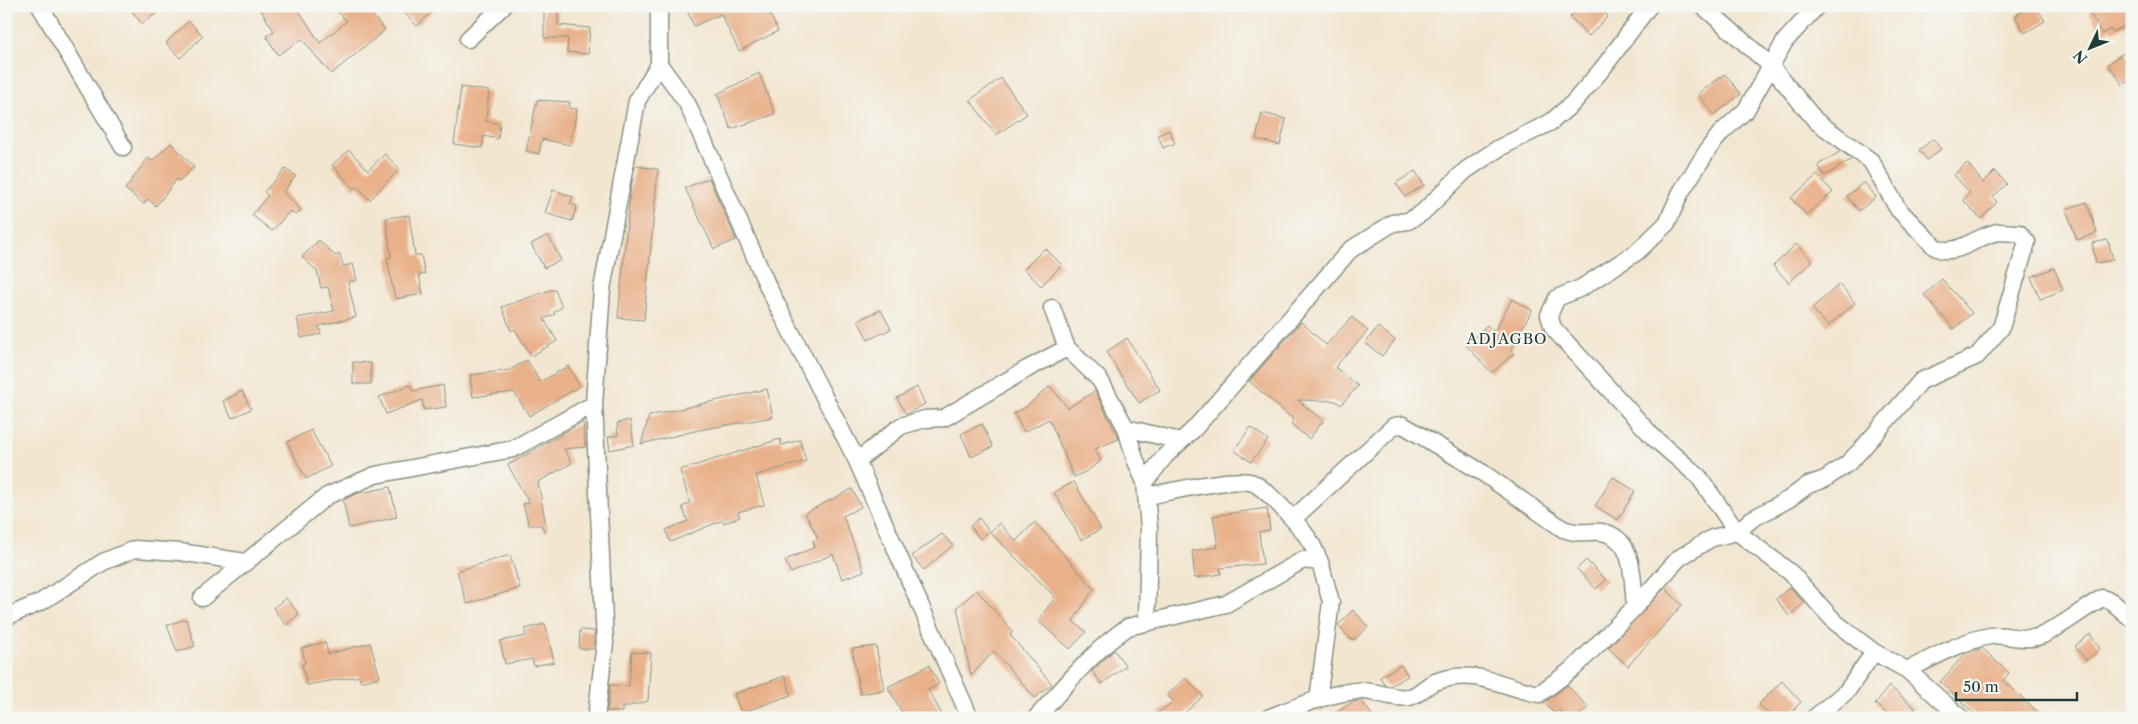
<svg xmlns="http://www.w3.org/2000/svg" width="2138" height="724" font-family="'Libre Caslon Text',serif">
	<style>
		.building { fill: #e9b18a }
		.lines { fill: none; stroke-linecap: round; stroke-linejoin: round }
		.street-casing { stroke: #889282; stroke-width: 19 }
		.street { stroke: #fff; stroke-width: 16 }
		.labels { text-anchor: middle; stroke-width: 4; stroke-linejoin: round; paint-order: stroke }
		.quarter-label { font-size: 15px; letter-spacing: 1px; fill: #1f3d34; stroke: #f6f6f2 }
	</style>
	<rect width="100%" height="100%" fill="#f6f6f2"/>
	<filter id="ink" filterUnits="userSpaceOnUse"><feTurbulence type="fractalNoise" baseFrequency=".02" numOctaves="2"/><feDisplacementMap in="SourceGraphic" scale="10" xChannelSelector="R" yChannelSelector="G"/><feConvolveMatrix kernelMatrix="1 2 1 2 8 2 1 2 1" color-interpolation-filters="sRGB"/></filter>
	<filter id="wash" filterUnits="userSpaceOnUse"><feTurbulence type="fractalNoise" baseFrequency=".0096" numOctaves="4" result="noise"/><feDisplacementMap in="SourceGraphic" scale="20" xChannelSelector="R" yChannelSelector="G"/><feGaussianBlur stdDeviation="1.12" result="paint"/><feColorMatrix in="noise" values="0 0 0 0 0 0 0 0 0 0 0 0 0 0 0 0 0 1.4 0 .05"/><feComposite in="paint" operator="in"/></filter>
	<g filter="url(#wash)">
		<rect width="100%" height="100%" fill="#f2e6d0"/>
		<g id="blocks">
			<path class="building" d="M 128,6 L 166,6 L 142,24 Z
				M 258,6 L 296,6 L 320,43 L 347,21 L 332,6 L 364,6 L 385,30 L 331,74 L 302,39 L 278,55 L 266,36 L 274,31 Z
				M 398,6 L 438,6 L 417,26 Z
				M 544,6 L 558,6 L 558,25 L 590,28 L 588,54 L 567,52 L 568,38 L 544,38 Z
				M 685,6 L 766,6 L 778,31 L 739,51 L 721,14 L 694,26 Z
				M 1581,6 L 1598,6 L 1608,16 L 1589,36 L 1570,17 Z
				M 2030,6 L 2036,6 L 2045,21 L 2025,33 L 2015,16 Z
				M 2099,6 L 2125,6 L 2132,22 L 2113,32 L 2111,29 L 2102,34 L 2089,12 Z
				M 189,21 L 203,36 L 180,58 L 166,43 Z
				M 2125,52 L 2132,62 L 2132,79 L 2123,85 L 2108,64 Z
				M 759,73 L 775,114 L 731,129 L 717,94 Z
				M 1725,74 L 1741,94 L 1714,115 L 1698,94 Z
				M 1001,78 L 1027,114 L 996,135 L 970,100 Z
				M 461,87 L 489,91 L 486,121 L 500,124 L 498,139 L 484,136 L 482,148 L 454,144 Z
				M 537,100 L 570,102 L 569,108 L 577,109 L 570,145 L 542,139 L 539,154 L 526,151 Z
				M 1262,113 L 1286,119 L 1280,145 L 1256,139 Z
				M 1169,130 L 1175,143 L 1163,148 L 1158,135 Z
				M 1933,139 L 1941,149 L 1927,160 L 1919,150 Z
				M 171,143 L 194,167 L 179,181 L 177,179 L 156,206 L 148,199 L 144,204 L 125,189 L 148,158 L 152,161 Z
				M 349,150 L 368,170 L 385,154 L 399,169 L 370,200 L 357,186 L 354,189 L 332,165 Z
				M 1841,151 L 1852,159 L 1825,176 L 1818,165 Z
				M 1967,163 L 1983,183 L 1995,171 L 2007,184 L 1993,197 L 1997,202 L 1981,219 L 1963,200 L 1970,193 L 1954,175 Z
				M 635,166 L 658,169 L 644,320 L 618,318 L 630,193 Z
				M 285,169 L 296,176 L 283,192 L 301,210 L 296,215 L 290,211 L 272,231 L 252,215 L 268,195 L 264,192 Z
				M 1415,171 L 1424,185 L 1405,197 L 1396,183 Z
				M 1817,175 L 1833,192 L 1806,215 L 1791,198 Z
				M 709,178 L 736,240 L 714,249 L 685,188 Z
				M 1864,182 L 1876,197 L 1859,211 L 1847,196 Z
				M 553,190 L 573,197 L 570,204 L 577,206 L 572,221 L 545,213 Z
				M 2087,202 L 2097,233 L 2077,240 L 2066,209 Z
				M 409,215 L 415,255 L 421,255 L 425,274 L 419,275 L 423,294 L 395,299 L 387,258 L 391,257 L 386,218 Z
				M 548,235 L 561,260 L 544,268 L 531,244 Z
				M 319,240 L 335,256 L 340,254 L 343,266 L 353,264 L 357,280 L 348,282 L 356,317 L 319,326 L 321,334 L 301,338 L 297,318 L 334,311 L 328,287 L 321,288 L 317,271 L 302,257 Z
				M 2108,240 L 2113,260 L 2096,263 L 2092,243 Z
				M 1796,244 L 1812,261 L 1789,283 L 1773,266 Z
				M 1045,248 L 1062,265 L 1041,286 L 1024,269 Z
				M 2054,268 L 2063,290 L 2040,299 L 2031,277 Z
				M 1942,279 L 1972,313 L 1954,329 L 1924,295 Z
				M 1840,284 L 1855,303 L 1828,326 L 1812,308 Z
				M 550,290 L 555,290 L 562,307 L 554,312 L 555,314 L 544,319 L 557,341 L 531,356 L 515,329 L 511,331 L 502,307 Z
				M 1512,299 L 1532,310 L 1511,350 L 1514,353 L 1492,373 L 1466,345 L 1487,325 L 1494,332 Z
				M 881,310 L 891,329 L 868,340 L 858,320 Z
				M 1352,317 L 1368,331 L 1335,367 L 1358,386 L 1341,405 L 1336,401 L 1298,400 L 1323,421 L 1309,439 L 1291,424 L 1294,420 L 1249,381 L 1301,322 L 1326,345 Z
				M 1378,327 L 1395,340 L 1382,356 L 1365,343 Z
				M 1127,338 L 1160,390 L 1139,403 L 1106,352 Z
				M 527,360 L 540,382 L 568,366 L 580,386 L 529,416 L 514,392 L 473,397 L 470,375 L 510,370 Z
				M 353,362 L 371,363 L 371,384 L 353,384 Z
				M 410,385 L 413,391 L 443,385 L 446,407 L 424,410 L 422,400 L 386,414 L 379,397 Z
				M 1050,386 L 1068,408 L 1095,391 L 1119,439 L 1095,449 L 1101,461 L 1087,471 L 1074,477 L 1049,419 L 1024,432 L 1014,413 L 1026,407 Z
				M 917,387 L 925,404 L 906,414 L 897,398 Z
				M 767,389 L 773,417 L 699,430 L 641,444 L 649,416 Z
				M 242,391 L 251,409 L 232,418 L 223,401 Z
				M 630,420 L 634,445 L 610,450 L 608,437 L 618,435 L 617,423 Z
				M 583,422 L 585,447 L 564,449 L 572,463 L 538,482 L 547,531 L 545,532 L 541,525 L 529,525 L 523,504 L 529,503 L 508,465 Z
				M 982,424 L 993,447 L 971,457 L 961,434 Z
				M 1251,427 L 1268,440 L 1251,462 L 1234,450 Z
				M 311,430 L 331,466 L 306,479 L 287,442 Z
				M 780,439 L 782,445 L 800,440 L 806,461 L 756,475 L 764,505 L 738,512 L 740,517 L 724,523 L 723,520 L 670,542 L 666,530 L 688,521 L 682,507 L 690,503 L 680,470 Z
				M 1613,477 L 1635,491 L 1618,520 L 1595,506 Z
				M 1074,482 L 1101,529 L 1081,540 L 1054,492 Z
				M 390,487 L 397,517 L 349,528 L 343,500 L 356,494 Z
				M 852,489 L 861,507 L 843,516 L 864,571 L 842,579 L 833,554 L 791,573 L 785,560 L 815,547 L 813,541 L 818,538 L 805,513 Z
				M 1267,508 L 1270,530 L 1259,532 L 1263,564 L 1220,568 L 1221,574 L 1195,578 L 1192,551 L 1218,547 L 1213,516 Z
				M 979,518 L 989,531 L 980,539 L 970,526 Z
				M 1035,522 L 1094,589 L 1073,621 L 1086,632 L 1070,649 L 1038,621 L 1055,597 L 990,532 L 999,523 L 1016,541 Z
				M 942,534 L 953,545 L 924,570 L 912,556 Z
				M 510,555 L 520,588 L 467,604 L 457,571 Z
				M 1586,560 L 1606,580 L 1596,589 L 1577,569 Z
				M 1790,587 L 1804,603 L 1789,616 L 1776,599 Z
				M 1665,588 L 1682,605 L 1628,666 L 1608,648 Z
				M 977,590 L 1013,632 L 1010,635 L 1052,684 L 1035,698 L 994,651 L 971,676 L 957,607 Z
				M 286,598 L 299,614 L 286,625 L 273,608 Z
				M 1353,610 L 1368,627 L 1355,639 L 1350,639 L 1338,625 Z
				M 186,619 L 195,646 L 177,652 L 167,625 Z
				M 545,624 L 554,662 L 534,666 L 532,659 L 505,664 L 500,641 L 526,636 L 525,629 Z
				M 580,630 L 594,631 L 594,649 L 579,649 Z
				M 2090,634 L 2100,649 L 2086,660 L 2075,646 Z
				M 325,642 L 328,654 L 370,643 L 380,677 L 361,682 L 359,676 L 307,685 L 302,664 L 305,663 L 302,648 Z
				M 876,646 L 884,690 L 860,694 L 852,649 Z
				M 1982,648 L 2009,673 L 2003,680 L 2044,718 L 1979,718 L 1940,682 L 1966,653 Z
				M 1114,650 L 1126,666 L 1102,684 L 1092,671 Z
				M 632,652 L 651,653 L 648,701 L 622,708 L 622,712 L 607,711 L 610,685 L 629,686 Z
				M 929,665 L 939,684 L 928,690 L 944,718 L 905,718 L 888,687 Z
				M 1401,665 L 1408,676 L 1390,686 L 1385,685 L 1380,677 Z
				M 785,676 L 791,695 L 741,713 L 734,694 Z
				M 1186,678 L 1203,696 L 1179,718 L 1150,718 L 1174,702 L 1167,695 Z
				M 1782,681 L 1801,702 L 1785,718 L 1772,718 L 1759,704 Z
				M 1567,685 L 1588,707 L 1576,718 L 1566,718 L 1559,710 L 1555,714 L 1544,703 Z
				M 1889,686 L 1915,708 L 1907,718 L 1892,718 L 1875,704 Z
				M 1362,701 L 1374,718 L 1328,718 L 1352,702 Z"/>
		</g>
	</g>
	<g filter="url(#ink)">
		<use href="#blocks" fill-opacity="0" stroke="#889282" stroke-width="1"/>
		<g class="lines">
			<g class="street-casing">
				<path id="street" d="M 40,6 L 123,147
					M 1817,6 L 1785,41 L 1746,110 L 1721,133 L 1709,148 L 1681,192 L 1667,223 L 1637,252 L 1581,288 L 1557,298 L 1549,315 L 1553,328 L 1654,438 L 1699,477 L 1737,532 L 1791,573 L 1835,622 L 1874,652 L 1907,670 L 1961,718
					M 468,39 L 503,6
					M 659,64 L 687,103 L 769,289 L 857,461 L 970,718
					M 1052,308 L 1067,348 L 1100,380 L 1126,428 L 1135,459 L 1145,482 L 1149,528 L 1147,623
					M 1126,428 L 1180,441
					M 857,461 L 901,426 L 925,419 L 944,418 L 1027,369 L 1067,348
					M 1145,482 L 1165,456 L 1194,429 L 1350,250 L 1393,223 L 1408,221 L 1422,213 L 1466,170 L 1499,148 L 1551,122 L 1573,103 L 1603,68 L 1649,6
					M 1147,496 C 1170,492 1234,476 1253,483 C 1267,489 1299,525 1308,538 C 1313,545 1316,554 1320,562
					M 1293,519 L 1394,426 L 1403,425 L 1483,473 L 1563,529 C 1580,535 1586,531 1601,532 C 1636,537 1632,581 1635,607
					M 202,598 L 327,496 L 375,475 L 513,449 L 594,404
					M 6,617 L 41,602 L 103,562 L 135,549 L 180,552 L 245,562
					M 1907,670 C 1933,658 1961,641 1990,636 C 2008,633 2024,643 2043,635 C 2063,625 2082,610 2102,598 L 2111,601 L 2132,619
					M 596,718 L 605,643 L 594,404 L 602,289 L 637,101 L 659,64 L 659,6
					M 1036,718 C 1065,687 1092,651 1128,627 L 1226,604 L 1303,560 L 1320,562 L 1331,602 L 1318,700
					M 1268,718 C 1296,707 1326,694 1356,691 C 1373,689 1392,700 1409,697 C 1418,696 1426,685 1435,682 C 1477,667 1501,687 1539,694 L 1574,668 L 1635,607 L 1679,558 L 1712,538 L 1737,532 L 1752,519 L 1789,499 L 1808,485 L 1825,479 L 1847,464 L 1860,451 L 1921,381 L 1977,356 L 2001,328 L 2027,242 L 2019,233 C 2012,233 2005,232 1999,232 C 1978,234 1956,259 1935,247 L 1898,209 L 1871,161 L 1816,121 L 1770,65 L 1703,6
					M 1814,718 L 1847,691 L 1874,652"/>
			</g>
			<use href="#street" class="street"/>
		</g>
	</g>
	<g class="labels">
		<g class="quarter-label">
			<text x="1507" y="344">ADJAGBO</text>
		</g>
	</g>
	<rect width="2138" height="724" fill="none" stroke="#f6f6f2" stroke-width="25"/>
	<g transform="translate(2090 48) rotate(227)" stroke="#f6f6f2" stroke-width="4" paint-order="stroke">
	<path d="M0-4L9 19L0 12L-9 19Z" fill="#1f3d34"/>
	<text y="-8" font-size="14" font-weight="bold" text-anchor="middle" fill="#1f3d34">N</text>
	</g>
	<path d="M1956 692v8h121v-8" fill="none" stroke="#1f3d34" stroke-width="2.5"/>
	<text x="1963" y="692" font-size="15" fill="#1f3d34" stroke="#f6f6f2" stroke-width="4" paint-order="stroke">50 m</text>
</svg>
